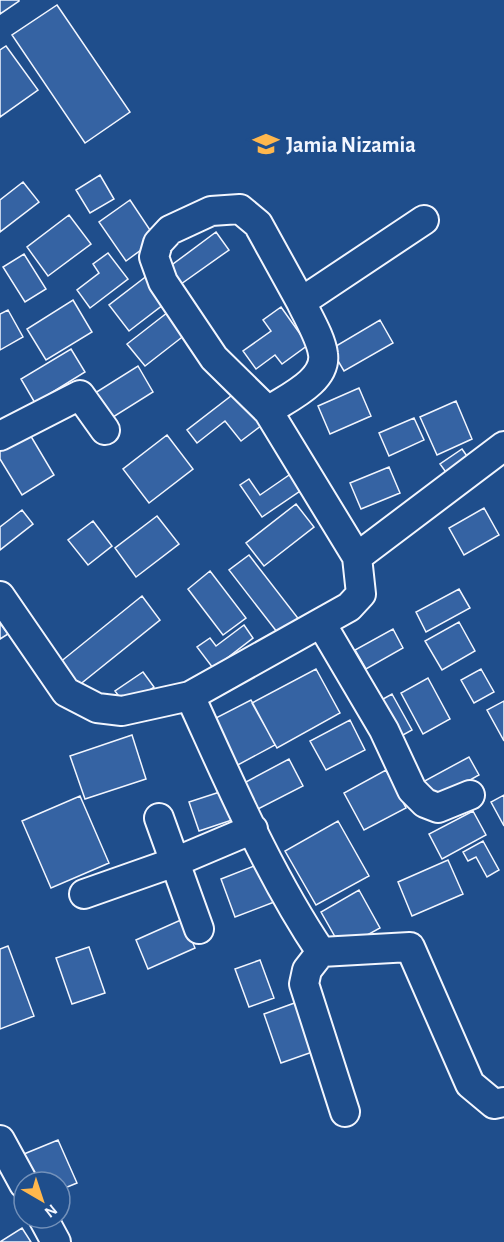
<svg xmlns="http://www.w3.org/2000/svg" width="504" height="1242" font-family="'Alegreya Sans',sans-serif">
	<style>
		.building { fill: #3563a3; stroke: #f2f6ff; stroke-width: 1.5 }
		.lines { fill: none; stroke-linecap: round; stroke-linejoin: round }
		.minor-casing { stroke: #f2f6ff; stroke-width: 32 }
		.minor { stroke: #1f4e8c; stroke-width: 28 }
		.labels { text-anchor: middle; stroke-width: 4.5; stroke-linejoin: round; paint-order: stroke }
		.poi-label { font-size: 22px; font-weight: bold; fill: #f2f6ff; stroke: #1f4e8c; text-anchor: start }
	</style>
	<rect width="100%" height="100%" fill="#1f4e8c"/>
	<path class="building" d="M 0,0 L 19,0 L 19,1 L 0,14 Z
		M 57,5 L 130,112 L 85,143 L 12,35 Z
		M 6,46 L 38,90 L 0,117 L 0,50 Z
		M 100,175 L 114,199 L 90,213 L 76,190 Z
		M 23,182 L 39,202 L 0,232 L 0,200 Z
		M 130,200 L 156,239 L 126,261 L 99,222 Z
		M 69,215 L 91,244 L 48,276 L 27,247 Z
		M 216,232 L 229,250 L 181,284 L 169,267 Z
		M 108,253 L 128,279 L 90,308 L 77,290 L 99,273 L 93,264 Z
		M 24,254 L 46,289 L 25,302 L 3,267 Z
		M 148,275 L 168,301 L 129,331 L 109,305 Z
		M 73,300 L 92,332 L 46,360 L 27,329 Z
		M 281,307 L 308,345 L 282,364 L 275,355 L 256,369 L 243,351 L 271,331 L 263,320 Z
		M 172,309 L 190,331 L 145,366 L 127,344 Z
		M 8,310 L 23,337 L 0,350 L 0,314 Z
		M 380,320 L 393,343 L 344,371 L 331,349 Z
		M 71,349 L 85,372 L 35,403 L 21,379 Z
		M 138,366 L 153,392 L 110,419 L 95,393 Z
		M 359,388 L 371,416 L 330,434 L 318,406 Z
		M 240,389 L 266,422 L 241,441 L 225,421 L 197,443 L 187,430 Z
		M 456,401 L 472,439 L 437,455 L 420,417 Z
		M 414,418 L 424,440 L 389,456 L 379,433 Z
		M 29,433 L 54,475 L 22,495 L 0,459 L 0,451 Z
		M 167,435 L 193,469 L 149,503 L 123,469 Z
		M 462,449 L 474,466 L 453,482 L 440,464 Z
		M 389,467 L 400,493 L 361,509 L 350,483 Z
		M 295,471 L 306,487 L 262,517 L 240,485 L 249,479 L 260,495 Z
		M 296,504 L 314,527 L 264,566 L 246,543 Z
		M 484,508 L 499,535 L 464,555 L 449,528 Z
		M 22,510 L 33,524 L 0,550 L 0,527 Z
		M 157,516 L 179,544 L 136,577 L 115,548 Z
		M 93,521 L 112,546 L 88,565 L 68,540 Z
		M 249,555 L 304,626 L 284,641 L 229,570 Z
		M 210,571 L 246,618 L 223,635 L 188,589 Z
		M 459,589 L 470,608 L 426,632 L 416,612 Z
		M 142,596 L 160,620 L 73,690 L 54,667 Z
		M 459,622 L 475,651 L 442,670 L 425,641 Z
		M 0,623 L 8,634 L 0,639 Z
		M 244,625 L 253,638 L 226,659 L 231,667 L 219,676 L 197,647 L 210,638 L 216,646 Z
		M 393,629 L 403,648 L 366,669 L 355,650 Z
		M 316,669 L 340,713 L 277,748 L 252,703 Z
		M 481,669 L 494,692 L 474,703 L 461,680 Z
		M 143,672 L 154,687 L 126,706 L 115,691 Z
		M 428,678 L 450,719 L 423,734 L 401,693 Z
		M 392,694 L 412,730 L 394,740 L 374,704 Z
		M 251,700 L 275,745 L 234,767 L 210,721 Z
		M 504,701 L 504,741 L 487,710 Z
		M 350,720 L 365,750 L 326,770 L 310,741 Z
		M 132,735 L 146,779 L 85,799 L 70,756 Z
		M 469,757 L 479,775 L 429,803 L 419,784 Z
		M 289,759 L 303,786 L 258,809 L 244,783 Z
		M 386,770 L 406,808 L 364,830 L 344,793 Z
		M 229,789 L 238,818 L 199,831 L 189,802 Z
		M 504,795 L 504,826 L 491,802 Z
		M 80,796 L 109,863 L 51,888 L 22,821 Z
		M 473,811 L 486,835 L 442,859 L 429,834 Z
		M 338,821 L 369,876 L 316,905 L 285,851 Z
		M 483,841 L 499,870 L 487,877 L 476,857 L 468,861 L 463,852 Z
		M 448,860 L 463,894 L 412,916 L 398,882 Z
		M 267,861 L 282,899 L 235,917 L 221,879 Z
		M 359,890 L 380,928 L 342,949 L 321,912 Z
		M 183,919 L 195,948 L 148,969 L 136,940 Z
		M 8,946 L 34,1016 L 0,1029 L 0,949 Z
		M 89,947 L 105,993 L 72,1004 L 56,958 Z
		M 260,960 L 274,998 L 249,1007 L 235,969 Z
		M 300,1001 L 318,1050 L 281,1063 L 264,1014 Z
		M 58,1140 L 77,1183 L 60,1190 L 60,1182 L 37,1182 L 24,1154 Z
		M 22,1228 L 31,1242 L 0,1242 Z"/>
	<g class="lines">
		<g class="minor-casing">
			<path id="minor" d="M 268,411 C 287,398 327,381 323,354 C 321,338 308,317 301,302 L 424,220
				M 0,436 L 80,395 L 105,430
				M 357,557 L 504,446
				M 0,596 L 66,692 L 97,708 L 122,711 L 190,696 L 349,607 L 361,594 L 357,557 L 268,411 L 214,358 L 163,282 L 154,257 L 158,243 L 170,230 L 211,211 L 240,209 L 258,224 L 301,302
				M 321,623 L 384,730 L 412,790 L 425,803 L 438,808 L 470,795
				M 190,696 C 230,783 268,873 321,952
				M 159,818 L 199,929
				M 84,894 L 175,862 L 253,829
				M 345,1112 L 304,984 L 307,970 L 321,952 L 410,947 L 470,1084 L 494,1104 L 504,1102
				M 0,1140 L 24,1184
				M 43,1218 L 56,1242"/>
		</g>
		<use href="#minor" class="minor"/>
	</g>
	<defs>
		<g id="university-bare" transform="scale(2.07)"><path d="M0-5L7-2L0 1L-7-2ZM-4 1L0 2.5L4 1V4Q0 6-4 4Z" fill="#ffb74d" stroke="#1f4e8c" stroke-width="2.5" paint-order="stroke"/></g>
	</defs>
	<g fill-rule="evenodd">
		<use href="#university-bare" x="266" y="144"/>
	</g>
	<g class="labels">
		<g class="poi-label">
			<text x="286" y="152">Jamia Nizamia</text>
		</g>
	</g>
	<g transform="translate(42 1200) rotate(141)"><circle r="28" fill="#1f4e8c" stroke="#7391ba" stroke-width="1.5"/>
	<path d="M0-4.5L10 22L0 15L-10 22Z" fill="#ffb74d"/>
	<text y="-9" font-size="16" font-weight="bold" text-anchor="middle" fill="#f2f6ff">N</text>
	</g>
</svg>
